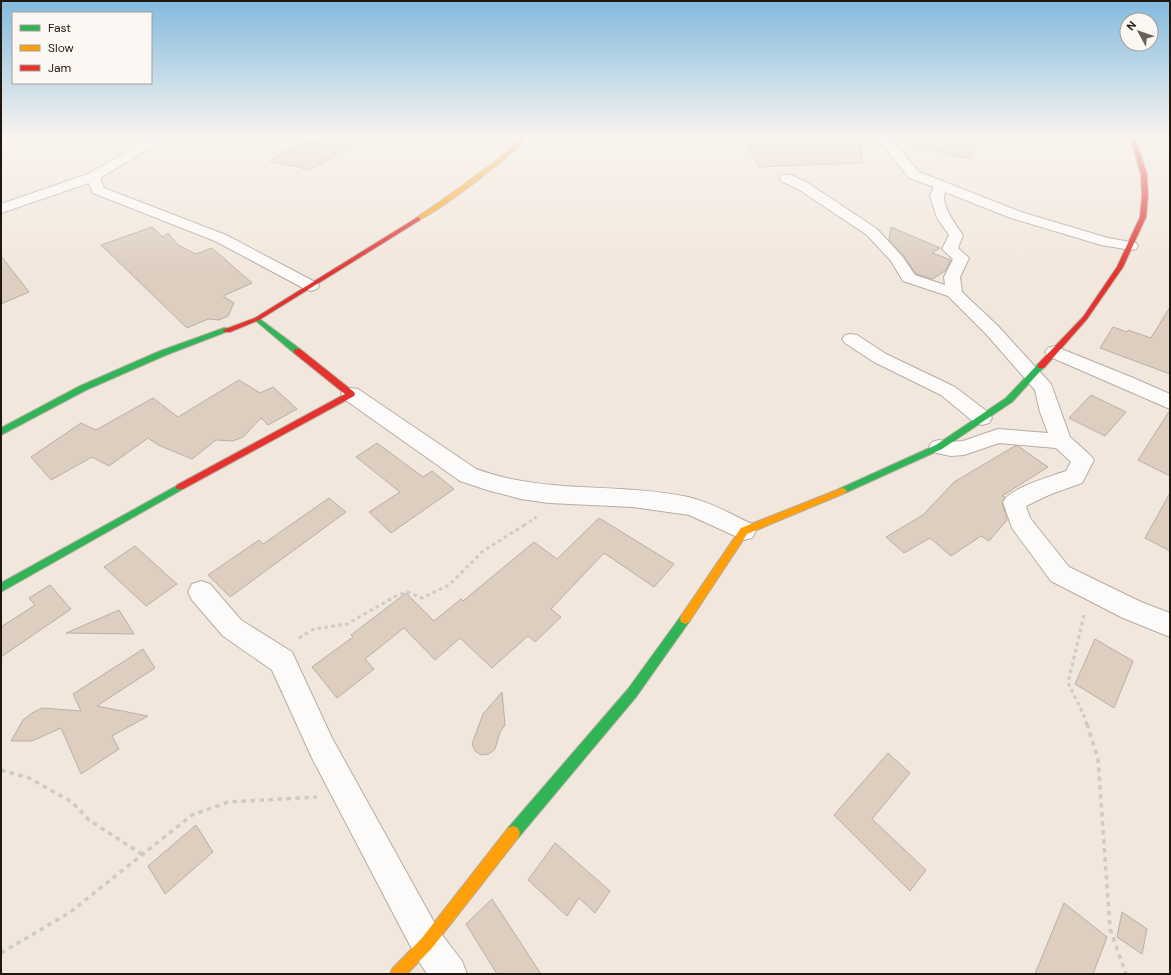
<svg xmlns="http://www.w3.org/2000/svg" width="1171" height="975" font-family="'DM Sans',sans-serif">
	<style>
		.building { fill: #ddcec0; stroke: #b9afa6 }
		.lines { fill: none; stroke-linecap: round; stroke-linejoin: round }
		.street-casing { stroke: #b5aca3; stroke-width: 2 }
		.fast-casing { stroke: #b5aca3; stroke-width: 2 }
		.slow-casing { stroke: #b5aca3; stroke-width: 2 }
		.jam-casing { stroke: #b5aca3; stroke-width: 2 }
		.path-far2 { stroke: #cecac5; stroke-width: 2.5; stroke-dasharray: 3 3; stroke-linecap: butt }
		.path-far1 { stroke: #cecac5; stroke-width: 3; stroke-dasharray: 3.5 3.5; stroke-linecap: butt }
		.path { stroke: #cecac5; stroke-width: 3.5; stroke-dasharray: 4.5 4.5; stroke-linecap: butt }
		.street { fill: #fdfbfa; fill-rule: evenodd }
		.fast { fill: #30b455; fill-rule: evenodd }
		.slow { fill: #ff9f0a; fill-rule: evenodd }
		.jam { fill: #e5322d; fill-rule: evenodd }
	</style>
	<rect width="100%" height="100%" fill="#f2e7dc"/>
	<path class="building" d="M 744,136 L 860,136 L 862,163 L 758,167 Z
		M 912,136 L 984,136 L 970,159 L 911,146 Z
		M 301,141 L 351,146 L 310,170 L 270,161 Z
		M 152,227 L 163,237 L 168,233 L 178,245 L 196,254 L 212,248 L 252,283 L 223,296 L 234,303 L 228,316 L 219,320 L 208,319 L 187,328 L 101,245 Z
		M 891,227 L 940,248 L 932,253 L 951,260 L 946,270 L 933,279 L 916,274 L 903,255 L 889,240 Z
		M 1,256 L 29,292 L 1,304 Z
		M 1170,307 L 1170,374 L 1100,348 L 1113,327 L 1127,332 L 1128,330 L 1151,338 Z
		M 239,380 L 260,393 L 273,387 L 297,409 L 268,425 L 261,418 L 243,437 L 233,441 L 216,440 L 192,459 L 158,445 L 148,438 L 109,466 L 92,457 L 51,480 L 31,457 L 81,423 L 96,430 L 153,398 L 178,417 Z
		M 1091,395 L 1126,412 L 1105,436 L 1069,418 Z
		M 1170,410 L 1170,476 L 1138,460 Z
		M 377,443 L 423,477 L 432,471 L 454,489 L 391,533 L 369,512 L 400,492 L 356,457 Z
		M 1015,446 L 1018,446 L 1048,467 L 1002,496 L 1005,497 L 1002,502 L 1007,520 L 989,541 L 981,536 L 951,556 L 930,538 L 904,553 L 886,537 L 923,515 L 954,482 Z
		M 1170,493 L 1170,551 L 1145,538 Z
		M 329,498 L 346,512 L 230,597 L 208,575 L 259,540 L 263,544 Z
		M 599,518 L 674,564 L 654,587 L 604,553 L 551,609 L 561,617 L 535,642 L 528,636 L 492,668 L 460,638 L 435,660 L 404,628 L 365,659 L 374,669 L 337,698 L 312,667 L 353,637 L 351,635 L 406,593 L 434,621 L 461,599 L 463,601 L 534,542 L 557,559 Z
		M 135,546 L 177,584 L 146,606 L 104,567 Z
		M 50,585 L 71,609 L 1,657 L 1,627 L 35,605 L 29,598 Z
		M 119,610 L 134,634 L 66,633 Z
		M 1095,639 L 1133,661 L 1114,708 L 1075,684 Z
		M 143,649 L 155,668 L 97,706 L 148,716 L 112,736 L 119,749 L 81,774 L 61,728 L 32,741 L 11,741 L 23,720 L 32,713 L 42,708 L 81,711 L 73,694 Z
		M 502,692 L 505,725 L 500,732 L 495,749 L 489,754 L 481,755 L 475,751 L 472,744 L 483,714 Z
		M 888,753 L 910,773 L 872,819 L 926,870 L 910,891 L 834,815 Z
		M 196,825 L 213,852 L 165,894 L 148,866 Z
		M 555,843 L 610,891 L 595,913 L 579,898 L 567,916 L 528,880 Z
		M 492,899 L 541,974 L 497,974 L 466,924 Z
		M 1064,903 L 1107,937 L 1093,974 L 1035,974 Z
		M 1122,912 L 1147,929 L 1142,954 L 1117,937 Z"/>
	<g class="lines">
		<g class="street-casing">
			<path id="street" d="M 155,136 L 170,136 L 100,178 L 104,188 L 226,235 L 317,283 L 319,286 L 317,289 L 311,291 L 305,289 L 215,241 L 93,193 L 89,183 L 1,213 L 1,204 L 88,174 Z
				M 876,136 L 889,136 L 919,172 L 1021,212 L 1108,238 L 1136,243 L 1138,246 L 1136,249 L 1131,250 L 1101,245 L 1011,218 L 945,192 C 940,204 956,225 963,235 L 958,248 L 969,258 L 960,277 L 962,292 L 998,326 L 1051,384 L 1070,437 L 1090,455 L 1094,460 L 1082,483 L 1051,494 L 1026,506 L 1030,518 L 1069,567 L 1141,602 L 1170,613 L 1170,637 L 1123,618 L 1051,581 L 1012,528 L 1003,502 C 1011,487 1050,477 1066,471 L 1071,462 L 1056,448 L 999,443 L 964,455 L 951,456 L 932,452 L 929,447 L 932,442 L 939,440 L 951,442 L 963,441 L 998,429 L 1048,433 L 1040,412 L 1035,390 L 986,334 L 948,296 L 903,281 L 891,261 L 867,235 L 798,189 L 781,181 L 780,178 L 781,175 L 791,175 L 808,183 L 877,229 L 902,256 L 915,275 L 945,285 L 944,277 L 953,259 L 942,249 L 949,235 L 937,218 L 930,196 L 934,187 L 909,178 Z
				M 851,334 L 857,335 L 886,354 L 955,387 L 989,413 L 992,418 L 989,423 L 982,425 L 975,423 L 941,395 L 874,362 L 845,343 L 842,339 L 845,335 Z
				M 1054,346 L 1131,377 L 1170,394 L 1170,409 L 1048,356 L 1045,352 L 1048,348 Z
				M 351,388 L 358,389 L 476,469 C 547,495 616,482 688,497 C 711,502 732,515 752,524 L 756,531 L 752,538 L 744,540 L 689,515 L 633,507 L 549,503 L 521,499 L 487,490 L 460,481 L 344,399 L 341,394 L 344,389 Z
				M 201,581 L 210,584 L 241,620 L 292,652 L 332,738 L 439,931 L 462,961 L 467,974 L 427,974 L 415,955 L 312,758 L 272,670 L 223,636 L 192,600 L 188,592 L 192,584 Z"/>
		</g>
		<g class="fast-casing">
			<path id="fast" d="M 257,317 L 300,349 L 300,353 L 294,353 L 255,320 L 255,318 Z
				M 224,328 L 230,328 L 231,330 L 166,355 L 86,390 L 1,435 L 1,428 L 80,386 L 160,351 Z
				M 1038,364 L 1044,364 L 1045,366 L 1012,402 L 942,449 L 845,493 L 839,493 L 837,491 L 839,489 L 936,445 L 1006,398 Z
				M 180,484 L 183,485 L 184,487 L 183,489 L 1,592 L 1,583 Z
				M 685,614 L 689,616 L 690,619 L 689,622 L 636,697 L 518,838 L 513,840 L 508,838 L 506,833 L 508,828 L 628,689 L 681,616 Z"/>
		</g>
		<g class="slow-casing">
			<path id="slow" d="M 520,136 L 525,136 C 522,142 518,147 513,151 C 502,162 427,221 416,220 L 416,218 C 437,204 457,190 477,175 C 492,164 510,153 520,136 Z
				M 842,488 L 845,489 L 847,491 L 845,493 L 747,534 L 689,622 L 685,624 L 681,622 L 680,619 L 681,616 L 741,528 Z
				M 513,826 L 518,828 L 520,833 L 518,838 L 432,948 L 407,974 L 390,974 L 392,969 L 422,938 L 508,828 Z"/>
		</g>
		<g class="jam-casing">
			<path id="jam" d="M 1130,136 L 1135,136 L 1147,175 L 1148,196 L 1146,217 L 1123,267 L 1087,319 L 1044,368 L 1038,368 L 1038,364 L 1083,317 L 1117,267 L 1140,217 L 1142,196 L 1141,175 Z
				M 418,217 L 420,218 L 420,220 L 259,320 L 230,332 L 224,332 L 223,330 L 255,318 Z
				M 294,349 L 300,349 L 354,392 L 355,394 L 354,396 L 183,489 L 177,489 L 176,487 L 177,485 L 345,394 L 294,353 Z"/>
		</g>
		<path class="path-far2" d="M 524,525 L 538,516"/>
		<path class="path-far1" d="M 1084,615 L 1068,683 L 1083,713 L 1087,725
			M 299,638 L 314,629 L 347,624 L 396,596 L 407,592 L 422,598 L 449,585 L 483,551 L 526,524"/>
		<path class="path" d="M 1087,724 L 1098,759 L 1110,929 L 1126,974
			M 1,770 L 29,778 L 72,802 L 89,820 L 143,855
			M 1,953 L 69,913 L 192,815 L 228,802 L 317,797"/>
		<use href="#street" class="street"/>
		<use href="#fast" class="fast"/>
		<use href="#slow" class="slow"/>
		<use href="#jam" class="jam"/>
	</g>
	<linearGradient id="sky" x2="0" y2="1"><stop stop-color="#82bade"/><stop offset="0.5" stop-color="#f9f4ef"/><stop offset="1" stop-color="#f9f4ef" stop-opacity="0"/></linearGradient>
	<rect width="1171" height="273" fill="url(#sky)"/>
	<rect width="1171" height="975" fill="none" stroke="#20180e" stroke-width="4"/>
	<rect x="12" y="12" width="140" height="72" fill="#fcf7f2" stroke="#a49e97"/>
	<rect x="20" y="25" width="20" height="6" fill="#30b455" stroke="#a49e97"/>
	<text x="48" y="32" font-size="12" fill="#20180e">Fast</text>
	<rect x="20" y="45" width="20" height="6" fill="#ff9f0a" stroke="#a49e97"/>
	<text x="48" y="52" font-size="12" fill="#20180e">Slow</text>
	<rect x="20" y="65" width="20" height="6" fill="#e5322d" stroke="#a49e97"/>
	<text x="48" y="72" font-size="12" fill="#20180e">Jam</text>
	<g transform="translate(1139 32) rotate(310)"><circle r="19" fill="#fcf7f2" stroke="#a49e97"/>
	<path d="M0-3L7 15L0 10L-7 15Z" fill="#6a6056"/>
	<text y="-6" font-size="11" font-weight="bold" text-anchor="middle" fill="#20180e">N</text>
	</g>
</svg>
